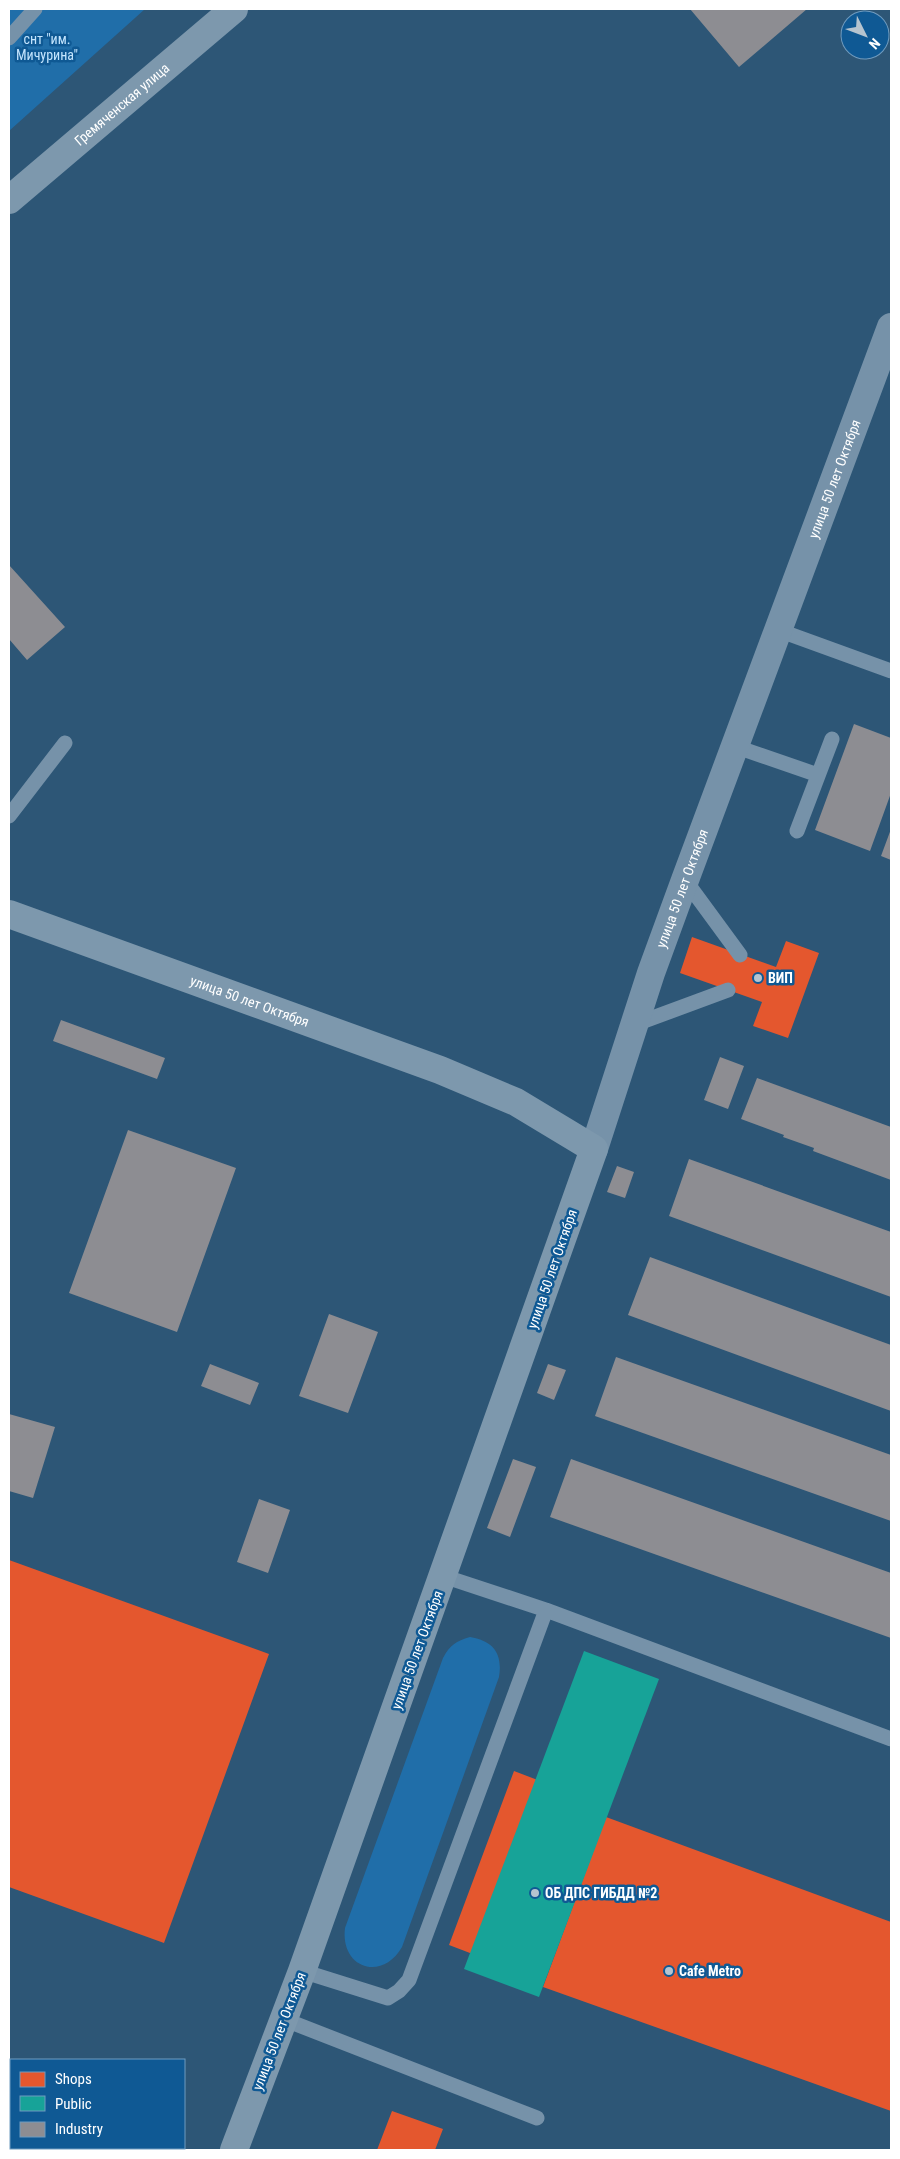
<svg xmlns="http://www.w3.org/2000/svg" width="900" height="2159" font-family="'Roboto Condensed',sans-serif">
	<style>
		.green { fill: #206ea9 }
		.shops { fill: #e4572e }
		.public { fill: #17a398 }
		.industry { fill: #8d8d92 }
		.lines { fill: none; stroke-linecap: round; stroke-linejoin: round }
		.lane { stroke: #7692a9; stroke-width: 15 }
		.street { stroke: #7692a9; stroke-width: 28 }
		.secondary { stroke: #7d98ad; stroke-width: 28 }
		.poi-dot { fill: #b6c4cf; stroke: #0f5994; stroke-width: 2 }
		.labels { text-anchor: middle; stroke-width: 5; stroke-linejoin: round; paint-order: stroke }
		.park-label { font-size: 14px; fill: #c4e5fe; stroke: #0f5994 }
		.street-label { font-size: 14px; fill: #fff; stroke: #0f5994 }
		.poi-label { font-size: 14px; font-weight: bold; fill: #fff; stroke: #0f5994; text-anchor: start }
	</style>
	<rect width="100%" height="100%" fill="#2d5676"/>
	<path class="green" d="M 9,9 L 145,9 L 9,131 Z
		M 470,1637 C 493,1641 503,1653 499,1677 L 402,1947 C 382,1982 340,1968 345,1928 L 443,1658 C 450,1645 456,1641 470,1637 Z"/>
	<path class="shops" d="M 692,937 L 776,967 L 786,941 L 819,953 L 788,1038 L 753,1026 L 762,1002 L 680,973 Z
		M 9,1560 L 269,1654 L 164,1943 L 9,1887 Z
		M 514,1771 L 569,1792 L 504,1966 L 449,1945 Z
		M 606,1817 L 891,1922 L 891,2111 L 543,1987 Z
		M 392,2111 L 443,2129 L 435,2150 L 377,2150 Z"/>
	<path class="public" d="M 584,1651 L 659,1679 L 539,1997 L 464,1969 Z"/>
	<path class="industry" d="M 690,9 L 807,9 L 739,67 Z
		M 9,565 L 65,627 L 27,660 L 9,639 Z
		M 854,724 L 891,738 L 891,793 L 870,851 L 815,830 Z
		M 891,829 L 891,860 L 881,856 Z
		M 61,1020 L 165,1058 L 157,1079 L 53,1041 Z
		M 720,1057 L 744,1066 L 728,1109 L 704,1100 Z
		M 757,1078 L 891,1127 L 891,1180 L 813,1151 L 814,1148 L 783,1137 L 784,1135 L 741,1119 Z
		M 128,1130 L 236,1168 L 177,1332 L 69,1293 Z
		M 689,1159 L 891,1232 L 891,1297 L 669,1216 Z
		M 617,1166 L 634,1172 L 625,1198 L 607,1192 Z
		M 650,1257 L 891,1345 L 891,1411 L 628,1315 Z
		M 329,1314 L 378,1332 L 348,1413 L 299,1396 Z
		M 616,1357 L 891,1455 L 891,1521 L 595,1416 Z
		M 210,1364 L 259,1383 L 250,1405 L 201,1386 Z
		M 548,1364 L 566,1370 L 554,1400 L 537,1393 Z
		M 9,1414 L 55,1427 L 33,1498 L 9,1491 Z
		M 513,1459 L 536,1467 L 510,1537 L 487,1528 Z
		M 571,1459 L 891,1573 L 891,1638 L 550,1517 Z
		M 259,1499 L 290,1510 L 268,1573 L 237,1562 Z"/>
	<g class="lines">
		<path class="lane" d="M 9,38 L 35,9
			M 778,630 L 891,671
			M 734,746 L 818,775
			M 9,816 L 65,743
			M 797,831 L 832,739
			M 685,880 L 740,955
			M 636,1024 L 728,990
			M 546,1610 L 891,1739
			M 302,1971 L 388,1998 L 399,1991 L 409,1980 L 546,1610 L 443,1576
			M 283,2019 L 537,2118"/>
		<path class="street" id="s1" d="M 594,1149 L 651,973 L 685,880 L 891,327"/>
		<g class="secondary">
			<path id="s2" d="M 9,200 L 234,9"/>
			<path id="s3" d="M 9,914 L 440,1070 L 516,1102 L 594,1149 L 302,1971 L 234,2150"/>
		</g>
	</g>
	<g class="poi-dot">
		<circle cx="758" cy="978" r="5"/>
		<circle cx="535" cy="1893" r="5"/>
		<circle cx="669" cy="1971" r="5"/>
	</g>
	<g class="labels">
		<g class="park-label">
			<text x="47" y="44">снт "им.<tspan x="47" dy="16">Мичурина"</tspan></text>
		</g>
		<g class="street-label">
			<text dy="5" stroke="none"><textPath href="#s2" startOffset="148">Гремяченская улица</textPath></text>
			<text dy="5" stroke="none"><textPath href="#s1" startOffset="712">улица 50 лет Октября</textPath></text>
			<text dy="5" stroke="none"><textPath href="#s1" startOffset="275">улица 50 лет Октября</textPath></text>
			<text dy="5" stroke="none"><textPath href="#s3" startOffset="256">улица 50 лет Октября</textPath></text>
			<text transform="translate(552 1269) rotate(-71)" y="5">улица 50 лет Октября</text>
			<text transform="translate(417 1650) rotate(-70)" y="5">улица 50 лет Октября</text>
			<text transform="translate(279 2031) rotate(-69)" y="5">улица 50 лет Октября</text>
		</g>
		<g class="poi-label">
			<text x="768" y="983">ВИП</text>
			<text x="545" y="1898">ОБ ДПС ГИБДД №2</text>
			<text x="679" y="1976">Cafe Metro</text>
		</g>
	</g>
	<rect width="900" height="2159" fill="none" stroke="#ffffff" stroke-width="20"/>
	<rect x="10" y="2059" width="175" height="90" fill="#0f5994" stroke="#6f9bbf"/>
	<rect x="20" y="2072" width="25" height="15" fill="#e4572e" stroke="#6f9bbf"/>
	<text x="55" y="2084" font-size="15" fill="#ffffff">Shops</text>
	<rect x="20" y="2096" width="25" height="15" fill="#17a398" stroke="#6f9bbf"/>
	<text x="55" y="2109" font-size="15" fill="#ffffff">Public</text>
	<rect x="20" y="2122" width="25" height="15" fill="#8d8d92" stroke="#6f9bbf"/>
	<text x="55" y="2134" font-size="15" fill="#ffffff">Industry</text>
	<g transform="translate(865 35) rotate(132)"><circle r="24" fill="#0f5994" stroke="#6f9bbf"/>
	<path d="M0-4L9 19L0 12L-9 19Z" fill="#b6c4cf"/>
	<text y="-8" font-size="14" font-weight="bold" text-anchor="middle" fill="#ffffff">N</text>
	</g>
</svg>
